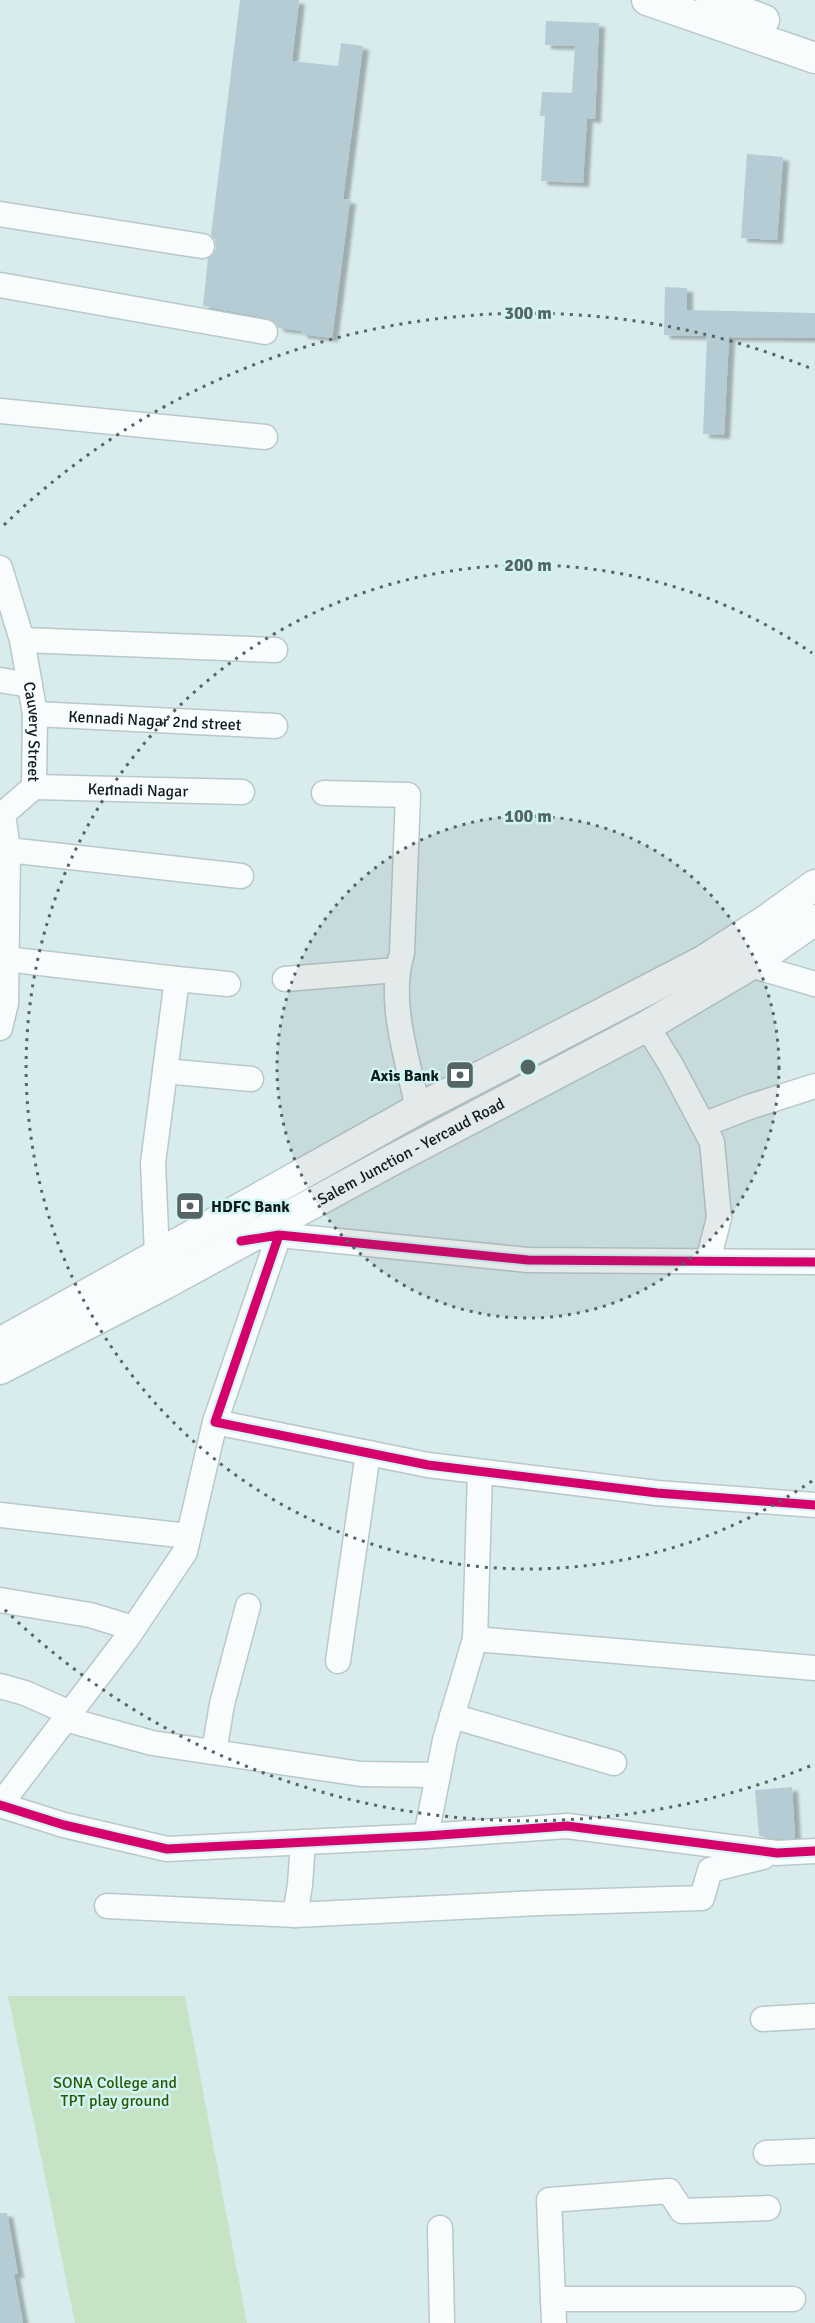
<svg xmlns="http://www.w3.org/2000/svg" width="815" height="2323" font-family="Signika,sans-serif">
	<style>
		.green { fill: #c7e3c6 }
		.building { fill: #b5ccd4; filter: url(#shadow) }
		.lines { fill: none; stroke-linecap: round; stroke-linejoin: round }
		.minor-casing { stroke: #b9c8c9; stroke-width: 27 }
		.major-casing { stroke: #b9c8c9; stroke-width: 33 }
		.minor { stroke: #f9fcfc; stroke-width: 24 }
		.major { stroke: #f9fcfc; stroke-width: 30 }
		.cycleway-casing { stroke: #d1f4f5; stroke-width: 13 }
		.cycleway { stroke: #d6006c; stroke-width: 9 }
		.ring { fill: none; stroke: #556465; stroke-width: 3; stroke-dasharray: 3 6 }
		.labels { text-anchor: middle; stroke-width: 5; stroke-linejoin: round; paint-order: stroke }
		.street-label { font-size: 16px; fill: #0e1b1c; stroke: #d1f4f5 }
		.poi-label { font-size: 16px; font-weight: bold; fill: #0e1b1c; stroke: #d1f4f5; text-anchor: end }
		.park-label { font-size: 16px; fill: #2a5800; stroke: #d1f4f5 }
		.centre { fill: #556465; stroke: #d1f4f5; stroke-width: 3 }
		.ring-label { font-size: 18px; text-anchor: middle; font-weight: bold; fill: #556465; stroke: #d1f4f5; stroke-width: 5; stroke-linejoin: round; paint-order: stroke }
	</style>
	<defs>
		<filter id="shadow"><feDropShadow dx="6" dy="4" stdDeviation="1.5" flood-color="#0004"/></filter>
	</defs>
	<rect width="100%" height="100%" fill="#d9eced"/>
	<path class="green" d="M 8,1996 L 185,1996 L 247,2323 L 75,2323 Z"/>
	<path class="building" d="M 240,0 L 299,0 L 292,61 L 338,66 L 341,43 L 363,46 L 343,199 L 350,200 L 332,338 L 301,334 L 302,331 L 279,328 L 275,322 L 267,318 L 203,306 L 208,258 L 213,254 L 216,248 L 215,240 L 211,235 Z
		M 546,21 L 599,23 L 595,119 L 587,118 L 583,183 L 541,181 L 545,116 L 540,116 L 542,92 L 572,93 L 575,46 L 545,45 Z
		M 747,154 L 783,157 L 777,240 L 741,238 Z
		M 665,287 L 687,288 L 687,310 L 815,313 L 815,338 L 729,337 L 724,435 L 703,434 L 707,336 L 664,335 Z
		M 792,1787 L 795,1838 L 778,1839 L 759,1836 L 755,1790 Z
		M 0,2213 L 7,2213 L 18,2274 L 14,2274 L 23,2323 L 0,2323 Z"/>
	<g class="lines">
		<g class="minor-casing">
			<g id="minor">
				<path d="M 0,214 L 202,246"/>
				<path d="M 0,285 L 265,332"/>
				<path d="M 0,411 L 265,437"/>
				<path id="s1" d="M 0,568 L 22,640 L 35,714 L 34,787 L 3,814 L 8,850 L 6,1003 L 0,1028"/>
				<path d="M 22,640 L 275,650"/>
				<path d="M 0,680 L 30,685"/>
				<path id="s2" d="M 35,714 L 275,726"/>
				<path id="s3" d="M 34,787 L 242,792"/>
				<path d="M 324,793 L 408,795 L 402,953 C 387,1002 408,1060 418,1109"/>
				<path d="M 8,850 L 241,876"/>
				<path d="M 743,953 L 750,965 L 815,984"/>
				<path d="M 6,959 L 177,979 L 153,1163 L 157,1254"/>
				<path d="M 177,979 L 228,984"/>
				<path d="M 285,979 L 397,970"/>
				<path d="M 647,1026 L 671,1065 L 712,1142 L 719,1218 L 708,1261"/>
				<path d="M 165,1071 L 251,1079"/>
				<path d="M 703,1125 L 749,1107 L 815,1086"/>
				<path d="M 279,1235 L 215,1422 L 428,1465 L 657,1493 L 815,1505"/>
				<path d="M 264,1238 L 279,1235 L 528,1260 L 815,1262"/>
				<path d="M 480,1472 L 475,1639 L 815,1668"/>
				<path d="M 0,1515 L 188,1536"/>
				<path d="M 0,1600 L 90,1615 L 133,1628"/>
				<path d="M 338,1661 L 368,1453"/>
				<path d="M 0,1686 L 25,1693 L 70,1713"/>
				<path d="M 452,1716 L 614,1763"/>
				<path d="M 65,1719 L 152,1743 L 361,1774 L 438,1775"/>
				<path d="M 214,1752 L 222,1704 L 248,1606"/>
				<path d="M 0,1805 L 64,1825 L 167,1849 L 426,1836 L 567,1826 L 777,1853 L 815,1851"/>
				<path d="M 0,1805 L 127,1638 L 185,1552 L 215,1422"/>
				<path d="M 426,1836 L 445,1740 L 475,1639"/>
				<path d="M 107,1906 L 295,1915 L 539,1903 L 702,1898 L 710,1870 L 763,1857"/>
				<path d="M 295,1915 L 300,1885 L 303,1842"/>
				<path d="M 763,2019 L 815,2016"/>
				<path d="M 766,2153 L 815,2151"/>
				<path d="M 440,2228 L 442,2323"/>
				<path d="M 553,2299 L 793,2299"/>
				<path d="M 554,2323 L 549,2200 L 669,2191 L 682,2211 L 768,2208"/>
			</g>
		</g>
		<g class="major-casing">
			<g id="major">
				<path d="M 647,0 L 815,58"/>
				<path d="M 711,0 L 764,20"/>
				<path d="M 0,1343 L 418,1109 L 703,961 L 768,919 L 815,885"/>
				<path id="s4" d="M 0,1369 L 159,1287 L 394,1159 L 647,1026 L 750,965 L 815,920"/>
			</g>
		</g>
		<use href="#minor" class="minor"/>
		<use href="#major" class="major"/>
		<g class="cycleway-casing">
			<path id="cycleway" d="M 279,1235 L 215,1422 L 428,1465 L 657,1493 L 815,1505
				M 241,1241 L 279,1235 L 528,1260 L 815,1262
				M 0,1805 L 64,1825 L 167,1849 L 426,1836 L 567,1826 L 777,1853 L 815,1851"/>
		</g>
		<use href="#cycleway" class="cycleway"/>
	</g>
	<circle cx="528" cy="1067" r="251" fill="#556465" fill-opacity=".12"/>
	<g class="ring">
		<circle cx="528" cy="1067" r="251"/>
		<path d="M812 1481A502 502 0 1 1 812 653"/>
		<path d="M810 1766A754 754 0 0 1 4 1609M4 525A754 754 0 0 1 810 368"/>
	</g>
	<defs>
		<g id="bank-square" transform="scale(1.5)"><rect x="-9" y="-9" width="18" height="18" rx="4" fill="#556465" stroke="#d1f4f5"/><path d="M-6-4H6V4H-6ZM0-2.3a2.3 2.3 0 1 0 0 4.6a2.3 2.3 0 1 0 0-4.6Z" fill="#fff"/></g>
	</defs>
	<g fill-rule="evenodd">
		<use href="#bank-square" x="460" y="1075"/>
		<use href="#bank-square" x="190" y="1206"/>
	</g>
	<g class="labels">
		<g class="street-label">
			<text dy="6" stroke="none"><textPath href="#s2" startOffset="120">Kennadi Nagar 2nd street</textPath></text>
			<text dy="6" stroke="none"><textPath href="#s1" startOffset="168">Cauvery Street</textPath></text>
			<text dy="6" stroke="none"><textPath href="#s3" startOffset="104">Kennadi Nagar</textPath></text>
			<text dy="6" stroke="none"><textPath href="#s4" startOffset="465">Salem Junction - Yercaud Road</textPath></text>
		</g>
		<g class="poi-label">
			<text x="439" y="1081">Axis Bank</text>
			<text x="211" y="1212" text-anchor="start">HDFC Bank</text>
		</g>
		<g class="park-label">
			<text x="115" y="2088">SONA College and<tspan x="115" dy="18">TPT play ground</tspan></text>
		</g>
	</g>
	<circle cx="528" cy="1067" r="9" class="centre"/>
	<g class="ring-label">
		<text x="528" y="319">300 m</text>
		<text x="528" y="571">200 m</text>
		<text x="528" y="822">100 m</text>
	</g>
</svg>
